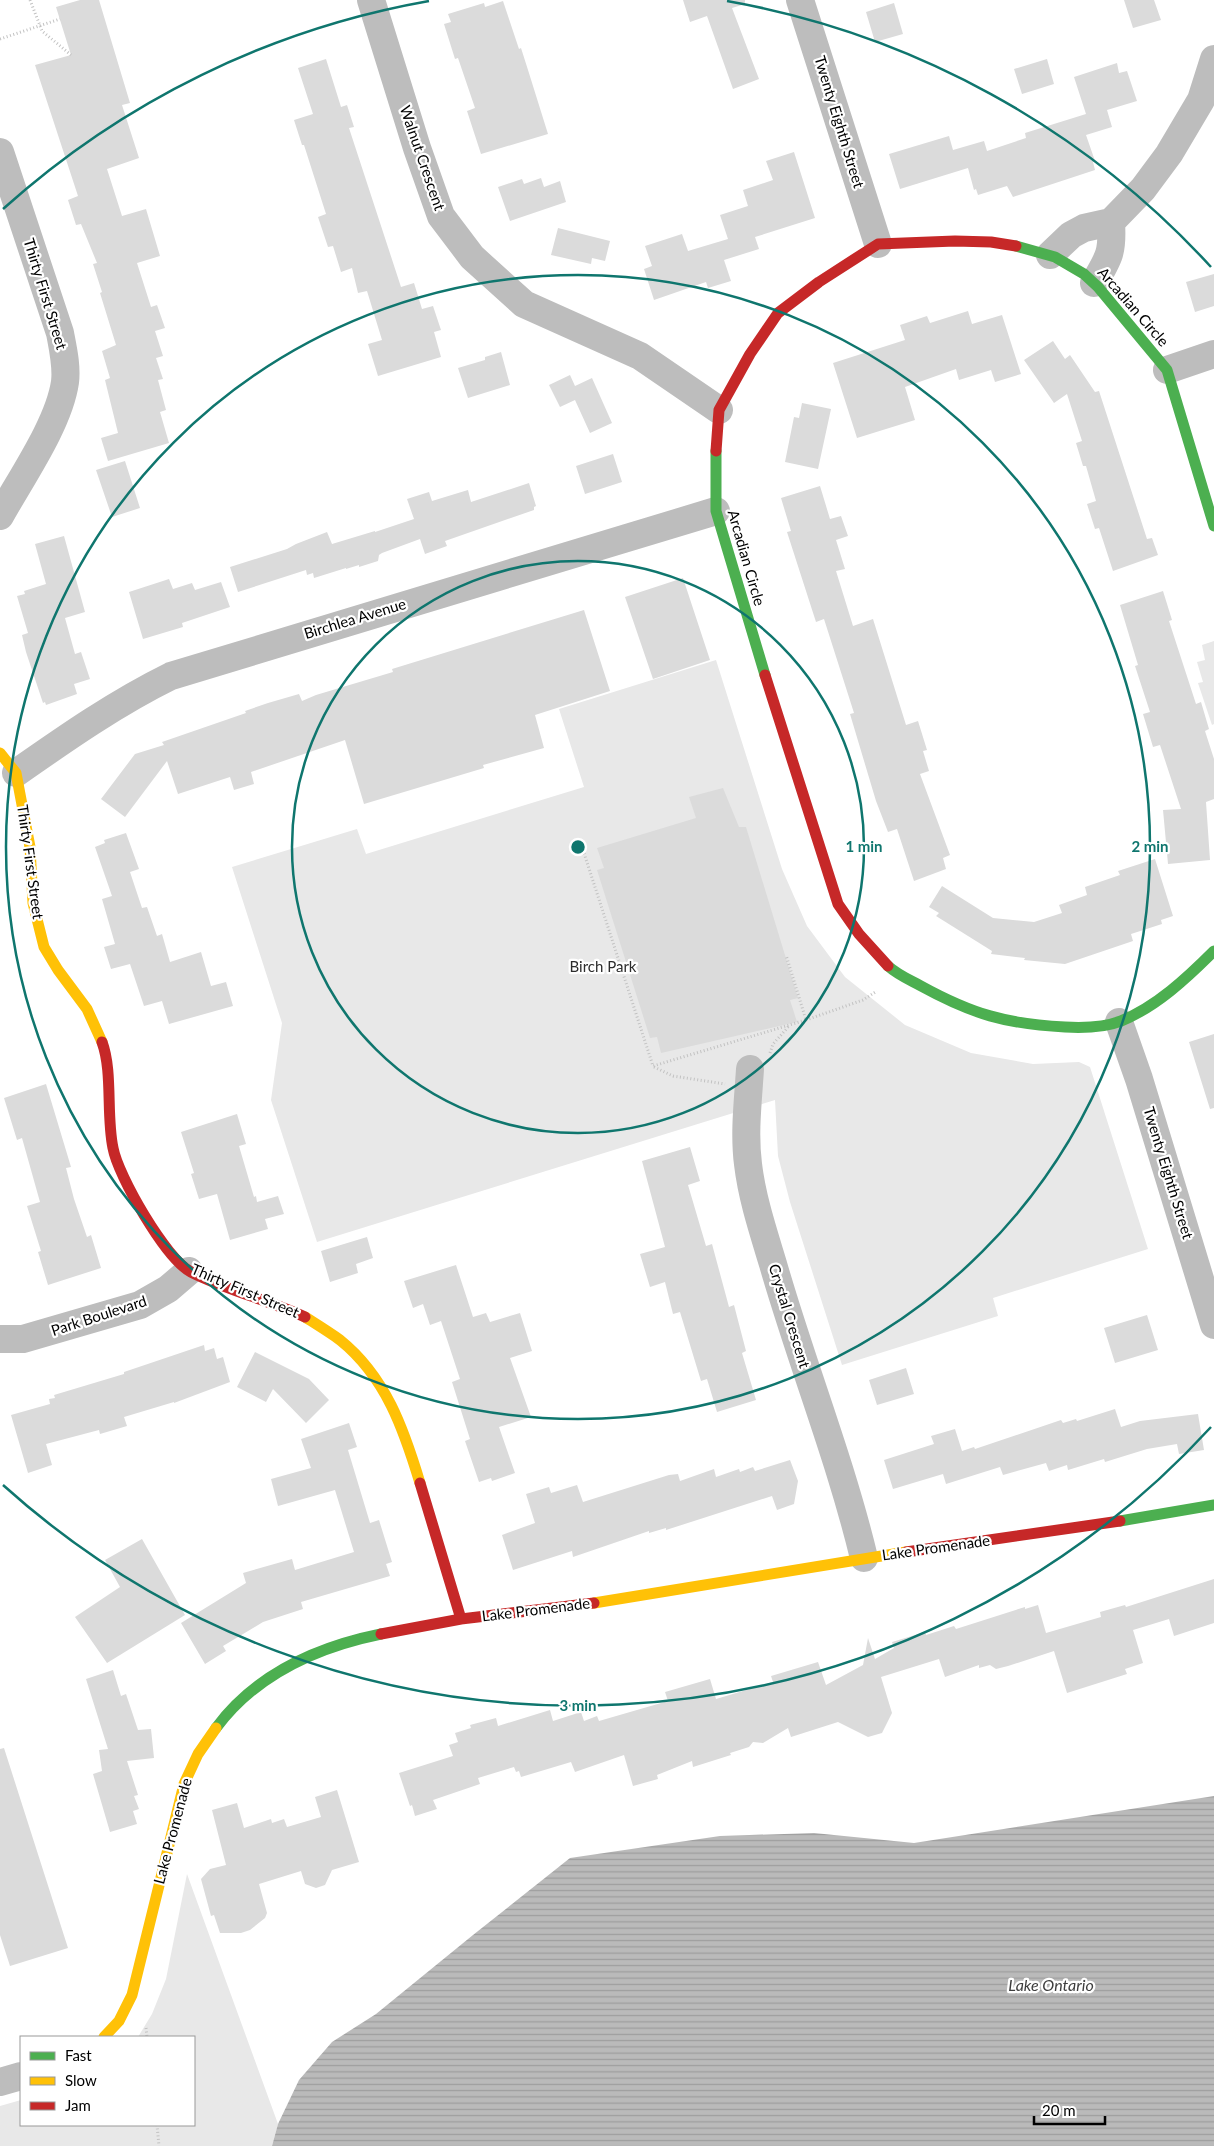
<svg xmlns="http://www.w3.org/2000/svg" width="1214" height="2146" font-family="Lato,sans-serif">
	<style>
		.green { fill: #e8e8e8 }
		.water { fill: url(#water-rules) }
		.building { fill: #dbdbdb }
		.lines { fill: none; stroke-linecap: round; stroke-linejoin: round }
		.path { stroke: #c2c2c2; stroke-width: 3; stroke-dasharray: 1 2.5; stroke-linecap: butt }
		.street { stroke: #bdbdbd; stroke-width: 28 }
		.fast { stroke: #4caf50; stroke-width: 11 }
		.slow { stroke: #ffc107; stroke-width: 11 }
		.jam { stroke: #c62828; stroke-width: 11 }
		.ring { fill: none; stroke: #0f766e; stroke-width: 2.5 }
		.labels { text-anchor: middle; stroke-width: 4.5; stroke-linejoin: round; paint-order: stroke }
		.street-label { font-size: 15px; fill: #000; stroke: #fff }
		.park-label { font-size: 15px; fill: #2c2c2c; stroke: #fff }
		.water-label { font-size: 16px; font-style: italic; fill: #3d3d3d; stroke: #fff }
		.centre { fill: #0f766e; stroke: #fff; stroke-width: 2.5 }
		.ring-label { font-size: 15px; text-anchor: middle; font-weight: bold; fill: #0f766e; stroke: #fff; stroke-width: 4.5; stroke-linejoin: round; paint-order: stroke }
	</style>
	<defs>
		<pattern id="water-rules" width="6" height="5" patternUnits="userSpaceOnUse" patternTransform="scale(1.25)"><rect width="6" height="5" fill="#bababa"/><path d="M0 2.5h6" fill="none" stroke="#9e9e9e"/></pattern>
	</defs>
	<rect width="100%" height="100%" fill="#fff"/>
	<path class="green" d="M 1214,641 L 1214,724 L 1212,725 L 1198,683 L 1203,682 L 1197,662 L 1205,660 L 1202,645 Z
		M 716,660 L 782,869 L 807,926 L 845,977 L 905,1025 L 971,1053 L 1033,1064 L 1079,1062 L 1090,1067 L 1148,1249 L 993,1298 L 998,1316 L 842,1365 L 790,1202 L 778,1156 L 775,1100 L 317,1242 L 271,1100 L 282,1023 L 232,867 L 357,829 L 366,854 L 584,787 L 559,709 Z
		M 187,1874 L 278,2124 L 272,2146 L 0,2146 L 0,2106 L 21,2100 L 21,2125 L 194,2125 L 194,2037 L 138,2037 L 152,2014 L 166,1979 Z"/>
	<path class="water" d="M 1214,1796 L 1214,2146 L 272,2146 L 278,2124 L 299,2080 L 332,2042 L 376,2014 L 473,1935 L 570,1858 L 720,1836 L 814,1833 L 914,1843 Z"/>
	<path class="building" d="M 80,0 L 99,0 L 130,103 L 122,105 L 139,158 L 107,169 L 122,216 L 146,209 L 160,256 L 137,263 L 151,307 L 157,305 L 165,328 L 155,331 L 163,356 L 156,358 L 163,379 L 158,380 L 166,410 L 160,412 L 169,443 L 108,461 L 101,438 L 118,433 L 105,380 L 110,378 L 102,351 L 116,345 L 100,293 L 102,292 L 93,264 L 97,263 L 81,224 L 76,225 L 68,200 L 78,196 L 35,65 L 71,55 L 56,7 Z
		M 683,0 L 745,0 L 745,4 L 732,8 L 759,79 L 733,89 L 707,16 L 690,22 Z
		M 1124,0 L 1154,0 L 1161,20 L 1133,28 Z
		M 503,1 L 519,49 L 521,48 L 528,70 L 548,134 L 481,154 L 467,111 L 475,108 L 458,58 L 455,59 L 444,24 L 451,22 L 448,14 L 484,3 L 485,7 Z
		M 894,3 L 903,34 L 875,42 L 866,12 Z
		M 326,59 L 341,107 L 347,105 L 354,127 L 349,128 L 401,287 L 414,283 L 422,309 L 433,306 L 441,330 L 434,332 L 441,357 L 378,376 L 368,344 L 382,340 L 367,291 L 358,293 L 352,268 L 341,272 L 333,246 L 328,247 L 318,217 L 326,214 L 304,145 L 302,145 L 294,120 L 313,114 L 298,68 Z
		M 1047,59 L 1054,84 L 1022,94 L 1014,69 Z
		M 1117,63 L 1119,73 L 1127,71 L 1137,101 L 1107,110 L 1112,127 L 1086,135 L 1095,161 L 1093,162 L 1095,170 L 1013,197 L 1007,186 L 978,195 L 976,189 L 974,190 L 968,168 L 900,189 L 889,154 L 949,136 L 953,150 L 984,141 L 987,151 L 1026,138 L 1025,133 L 1086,114 L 1074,77 Z
		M 794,152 L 815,218 L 755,237 L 759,249 L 724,260 L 731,281 L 708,288 L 706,282 L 654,300 L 644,269 L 652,266 L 645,246 L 682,234 L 688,251 L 728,239 L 720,215 L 748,206 L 743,190 L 773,180 L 766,161 Z
		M 541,178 L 544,187 L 560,181 L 566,202 L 510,221 L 498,187 L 522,179 L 524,184 Z
		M 558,228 L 610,241 L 605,261 L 592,258 L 591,264 L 551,255 Z
		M 1214,274 L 1214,306 L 1195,312 L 1186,282 Z
		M 968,311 L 972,324 L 1002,315 L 1021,374 L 995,382 L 991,370 L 959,380 L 956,369 L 905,387 L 915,420 L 857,438 L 833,363 L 905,340 L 900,325 L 927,316 L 930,323 Z
		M 1053,341 L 1065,359 L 1070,355 L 1095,392 L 1099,391 L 1147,539 L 1152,538 L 1158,555 L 1113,571 L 1099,528 L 1095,529 L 1087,504 L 1096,501 L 1086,466 L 1083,466 L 1076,443 L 1082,441 L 1067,394 L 1054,403 L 1024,360 Z
		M 501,352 L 510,385 L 468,398 L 458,368 L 485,360 L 485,357 Z
		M 570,375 L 575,386 L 592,378 L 612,423 L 590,433 L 575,400 L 560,407 L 549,385 Z
		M 802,403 L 831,409 L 818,469 L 785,462 L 794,417 L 799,418 Z
		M 613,454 L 622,482 L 585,494 L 576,466 Z
		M 125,461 L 140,508 L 112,517 L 96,470 Z
		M 529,483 L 536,506 L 534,507 L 534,510 L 445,541 L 447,546 L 425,554 L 420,539 L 382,553 L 379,555 L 378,561 L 359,567 L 359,565 L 346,569 L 346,568 L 314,578 L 313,573 L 307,575 L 306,570 L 238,592 L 230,567 L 287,549 L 296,544 L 327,532 L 332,544 L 375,531 L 375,532 L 414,519 L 407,499 L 429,492 L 432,501 L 468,490 L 471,502 Z
		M 820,486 L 830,519 L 841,516 L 848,536 L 836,540 L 845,569 L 836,571 L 853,626 L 873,619 L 906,725 L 918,721 L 927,750 L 923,751 L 929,771 L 920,774 L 950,855 L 943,858 L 946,869 L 914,881 L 897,829 L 888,832 L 876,801 L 850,714 L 854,713 L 824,619 L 816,622 L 787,532 L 791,531 L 781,498 Z
		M 64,536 L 85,612 L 65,618 L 75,654 L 81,652 L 90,679 L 74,684 L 77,694 L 46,705 L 45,702 L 43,703 L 26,652 L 22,635 L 28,633 L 17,596 L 25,594 L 24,591 L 46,584 L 35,544 Z
		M 683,578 L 710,660 L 653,679 L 625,597 Z
		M 169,579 L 173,589 L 192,583 L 195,590 L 221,582 L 230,607 L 182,623 L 183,627 L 143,639 L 129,592 Z
		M 1163,591 L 1172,620 L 1169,621 L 1196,704 L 1201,702 L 1209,729 L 1205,731 L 1214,759 L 1214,799 L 1206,802 L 1210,860 L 1168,864 L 1163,810 L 1181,809 L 1160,745 L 1153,747 L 1143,714 L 1150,712 L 1135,666 L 1138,665 L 1120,605 Z
		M 584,610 L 610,691 L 535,715 L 544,748 L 483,765 L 484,768 L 364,804 L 345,740 L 251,772 L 254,784 L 234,790 L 230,777 L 178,794 L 167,761 L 125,817 L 101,799 L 135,754 L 164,745 L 162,742 L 246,713 L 245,711 L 268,703 L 299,694 L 302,701 L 316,695 L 393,672 L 392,669 Z
		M 723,788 L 739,827 L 746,827 L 798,998 L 790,1000 L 797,1022 L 661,1053 L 657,1037 L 650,1038 L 597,870 L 604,868 L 597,848 L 696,818 L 689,797 Z
		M 126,833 L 139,869 L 130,872 L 142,908 L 147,907 L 157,936 L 162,934 L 170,962 L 201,952 L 211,986 L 226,982 L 233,1006 L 169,1024 L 162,1001 L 144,1006 L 130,964 L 111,969 L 104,947 L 115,944 L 102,899 L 112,896 L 95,847 L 105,843 L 104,840 Z
		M 1155,859 L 1173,916 L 1161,920 L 1162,924 L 1131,934 L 1133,941 L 1065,964 L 1024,960 L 1025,958 L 991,954 L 992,951 L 936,916 L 939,913 L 929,907 L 942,886 L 993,918 L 1034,922 L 1062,913 L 1059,905 L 1087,895 L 1085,887 L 1120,875 L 1118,871 Z
		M 1214,1034 L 1214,1108 L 1210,1109 L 1189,1042 Z
		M 46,1084 L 71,1167 L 66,1168 L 74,1199 L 87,1237 L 91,1235 L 101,1268 L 48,1285 L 38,1252 L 41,1251 L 27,1206 L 40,1202 L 22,1138 L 17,1140 L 4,1098 Z
		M 237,1114 L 246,1144 L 239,1146 L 254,1197 L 256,1196 L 257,1202 L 278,1196 L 284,1214 L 265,1219 L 268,1229 L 230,1240 L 217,1194 L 199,1199 L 191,1174 L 194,1173 L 181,1132 Z
		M 690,1147 L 700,1181 L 688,1185 L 706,1246 L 712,1244 L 729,1307 L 734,1305 L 746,1351 L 742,1353 L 756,1400 L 717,1412 L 707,1379 L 701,1381 L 680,1312 L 673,1314 L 665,1282 L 650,1287 L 640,1254 L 665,1247 L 642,1161 Z
		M 367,1237 L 373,1258 L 356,1264 L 358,1273 L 330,1282 L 321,1251 Z
		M 456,1265 L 473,1317 L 486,1313 L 490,1322 L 520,1313 L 532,1351 L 510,1358 L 531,1417 L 499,1427 L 515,1473 L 492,1481 L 491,1478 L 479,1482 L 465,1441 L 470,1439 L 452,1382 L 460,1379 L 441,1321 L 430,1325 L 423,1304 L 413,1308 L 404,1281 Z
		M 1147,1315 L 1158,1350 L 1115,1363 L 1104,1328 Z
		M 204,1345 L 205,1351 L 214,1348 L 217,1359 L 223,1357 L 230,1382 L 174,1403 L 174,1402 L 124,1417 L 127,1426 L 100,1434 L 99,1430 L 46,1444 L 52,1465 L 28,1473 L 11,1415 L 50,1404 L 49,1399 L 55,1398 L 54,1395 L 124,1374 L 124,1372 Z
		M 255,1352 L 309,1379 L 329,1400 L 306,1423 L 273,1389 L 266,1402 L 237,1387 Z
		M 906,1368 L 914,1394 L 877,1405 L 869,1380 Z
		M 1115,1409 L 1121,1427 L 1140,1421 L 1198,1414 L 1204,1450 L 1179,1454 L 1177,1444 L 1147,1449 L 1105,1462 L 1104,1459 L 1068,1470 L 1067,1465 L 1049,1471 L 1046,1463 L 1003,1475 L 1000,1467 L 946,1484 L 943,1474 L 893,1489 L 884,1460 L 934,1444 L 931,1436 L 955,1429 L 962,1451 L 974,1447 L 975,1449 L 1061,1420 L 1063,1423 L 1076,1419 L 1077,1421 Z
		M 349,1423 L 357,1447 L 348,1450 L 370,1523 L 379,1520 L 392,1562 L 386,1564 L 390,1576 L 301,1602 L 303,1609 L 263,1622 L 223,1646 L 226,1651 L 205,1664 L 181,1623 L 246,1583 L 243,1573 L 292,1559 L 295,1570 L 354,1552 L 335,1490 L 278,1506 L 271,1479 L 311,1468 L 301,1439 Z
		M 790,1460 L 798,1481 L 794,1504 L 777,1510 L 772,1496 L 666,1530 L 666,1528 L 649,1533 L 649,1531 L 573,1557 L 572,1551 L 513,1570 L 502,1535 L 535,1523 L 526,1494 L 549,1487 L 551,1493 L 577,1485 L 583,1502 L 669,1475 L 678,1474 L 680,1481 L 714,1469 L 716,1477 L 739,1469 L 740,1472 L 753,1467 L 755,1471 Z
		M 142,1539 L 185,1615 L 107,1663 L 75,1617 L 120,1587 L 105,1560 Z
		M 1214,1579 L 1214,1623 L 1174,1636 L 1169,1619 L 1133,1630 L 1143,1663 L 1125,1669 L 1127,1674 L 1067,1693 L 1054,1651 L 1008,1666 L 996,1669 L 990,1665 L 979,1668 L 979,1665 L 945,1677 L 939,1659 L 881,1677 L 892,1713 L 882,1733 L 868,1737 L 838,1722 L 791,1737 L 788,1728 L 763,1743 L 753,1742 L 749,1747 L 730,1753 L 731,1755 L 693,1767 L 692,1761 L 657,1775 L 658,1779 L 633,1786 L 624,1755 L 575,1772 L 571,1762 L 521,1777 L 519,1771 L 516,1772 L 514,1767 L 478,1778 L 480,1784 L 433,1800 L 437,1809 L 415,1816 L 412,1805 L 410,1806 L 399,1773 L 453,1756 L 449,1745 L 458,1742 L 455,1733 L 471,1728 L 470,1725 L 496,1718 L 498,1726 L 550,1710 L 553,1721 L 581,1712 L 584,1721 L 597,1716 L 599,1721 L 668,1701 L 665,1692 L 710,1679 L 716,1699 L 773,1682 L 771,1676 L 818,1662 L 826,1685 L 863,1665 L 868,1638 L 875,1659 L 894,1648 L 892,1642 L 925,1632 L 926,1635 L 954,1626 L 956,1629 L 1025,1607 L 1025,1609 L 1038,1605 L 1046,1633 L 1101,1617 L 1100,1612 L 1125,1605 L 1126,1607 Z
		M 113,1670 L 121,1696 L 126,1694 L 138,1730 L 151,1729 L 154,1758 L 127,1761 L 138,1795 L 134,1796 L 139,1809 L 133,1811 L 137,1824 L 110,1832 L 93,1774 L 102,1771 L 99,1750 L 108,1749 L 86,1679 Z
		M 4,1748 L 68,1948 L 10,1966 L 0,1935 L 0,1749 Z
		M 337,1790 L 359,1862 L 332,1870 L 325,1885 L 316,1888 L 305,1884 L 301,1871 L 259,1884 L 267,1913 L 265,1918 L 250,1930 L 241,1933 L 220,1933 L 214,1915 L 211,1916 L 201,1879 L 210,1869 L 226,1865 L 212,1810 L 237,1803 L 244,1828 L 271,1819 L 272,1823 L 284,1819 L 287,1827 L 321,1817 L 315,1797 Z"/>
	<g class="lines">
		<path class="path" d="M 30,0 L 42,31 L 71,55
			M 0,39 L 60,19
			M 583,850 L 653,1066 L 806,1020 L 786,955
			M 806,1020 L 863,1000 L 877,991
			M 770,1053 L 773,1044 L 789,1026
			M 654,1067 L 673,1076 L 725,1084
			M 146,2028 L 147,2037
			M 157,2125 L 159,2146"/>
		<path class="street" d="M 371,0 L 417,148 L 441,216 L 472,257 L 524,304 L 640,356 L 719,410
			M 800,0 L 878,244
			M 0,152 L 60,333 C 63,349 67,366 65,382 C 59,424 21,478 0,516
			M 1050,255 L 1071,235 L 1084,228 L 1111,222 L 1143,189 L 1169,154 L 1201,100 L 1214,59
			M 1094,283 C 1109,258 1113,252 1111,222
			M 1167,370 L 1214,354
			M 16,773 C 66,738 116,703 171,676 L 716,511
			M 1119,1022 L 1139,1079 L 1214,1325
			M 750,1069 C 748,1101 744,1133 748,1164 C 752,1198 763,1231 773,1264 C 801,1362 840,1458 864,1558
			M 0,1339 L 23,1339 L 140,1305 L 168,1289 L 189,1271
			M 0,2082 L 21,2076"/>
		<path class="fast" d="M 1016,246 L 1055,257 L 1084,274 L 1098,287 L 1167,370 L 1214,526
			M 716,451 L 716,511 L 765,675
			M 888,966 C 898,975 910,980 921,986 C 972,1014 1006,1024 1065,1027 C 1083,1028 1103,1028 1121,1021 C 1156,1007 1187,978 1214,951
			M 1120,1521 L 1214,1505
			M 216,1728 C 256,1674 317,1647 381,1634"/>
		<path class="slow" d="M 0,753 L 16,773 L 30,847 L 33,903 L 44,947 L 58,970 L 87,1009 L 102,1042
			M 305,1317 C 316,1324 329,1332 340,1340 C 386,1377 404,1430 420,1483
			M 594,1603 L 906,1552
			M 104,2037 L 119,2021 L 132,1995 L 184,1784 L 198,1754 L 216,1728"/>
		<path class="jam" d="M 716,451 L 719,410 L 750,354 L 778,313 L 819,282 L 878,244 L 955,241 L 991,242 L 1016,246
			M 765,675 L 838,904 L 859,934 L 888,966
			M 102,1042 C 113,1072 106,1115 113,1148 C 118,1176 166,1259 191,1272 C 227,1290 268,1300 305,1317
			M 420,1483 L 461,1619
			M 906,1552 L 1120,1521
			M 381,1634 L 461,1619 L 594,1603"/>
	</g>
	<g class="ring">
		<circle cx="578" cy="847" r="286"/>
		<circle cx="578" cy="847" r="572"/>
		<path d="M1211 1427A859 859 0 0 1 3 1485M3 209A859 859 0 0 1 429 1M727 1A859 859 0 0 1 1211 267"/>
	</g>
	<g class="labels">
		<g class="street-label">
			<text transform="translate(839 122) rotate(73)" y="5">Twenty Eighth Street</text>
			<text transform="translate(422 158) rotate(71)" y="5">Walnut Crescent</text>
			<text transform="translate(45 294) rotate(73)" y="5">Thirty First Street</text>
			<text transform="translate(1133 307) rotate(49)" y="5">Arcadian Circle</text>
			<text transform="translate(746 558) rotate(74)" y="5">Arcadian Circle</text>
			<text transform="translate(355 619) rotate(-17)" y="5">Birchlea Avenue</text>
			<text transform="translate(30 862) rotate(82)" y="5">Thirty First Street</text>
			<text transform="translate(1168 1173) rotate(73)" y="5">Twenty Eighth Street</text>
			<text transform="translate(245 1291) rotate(23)" y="5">Thirty First Street</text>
			<text transform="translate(99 1316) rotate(-18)" y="5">Park Boulevard</text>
			<text transform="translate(789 1316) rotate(73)" y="5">Crystal Crescent</text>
			<text transform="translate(936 1548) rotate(-8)" y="5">Lake Promenade</text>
			<text transform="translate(536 1610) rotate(-7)" y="5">Lake Promenade</text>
			<text transform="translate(173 1831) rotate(-75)" y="5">Lake Promenade</text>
		</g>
		<g class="park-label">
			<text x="603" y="972">Birch Park</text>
		</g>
		<g class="water-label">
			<text x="1051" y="1991">Lake Ontario</text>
		</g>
	</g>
	<circle cx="578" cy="847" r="8" class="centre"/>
	<g class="ring-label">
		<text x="864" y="852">1 min</text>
		<text x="1150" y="852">2 min</text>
		<text x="578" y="1711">3 min</text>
	</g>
	<rect x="20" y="2036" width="175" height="90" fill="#ffffff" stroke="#999999"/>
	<rect x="30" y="2052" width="25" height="8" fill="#4caf50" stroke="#999999"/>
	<text x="65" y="2061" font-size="15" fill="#000000">Fast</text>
	<rect x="30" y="2077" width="25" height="8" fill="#ffc107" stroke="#999999"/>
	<text x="65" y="2086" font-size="15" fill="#000000">Slow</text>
	<rect x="30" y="2102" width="25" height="8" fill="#c62828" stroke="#999999"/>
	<text x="65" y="2111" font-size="15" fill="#000000">Jam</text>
	<path d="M1034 2116v8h71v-8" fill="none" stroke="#000000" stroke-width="2.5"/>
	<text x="1042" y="2116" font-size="15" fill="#000000" stroke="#ffffff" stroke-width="4" paint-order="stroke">20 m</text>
</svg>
